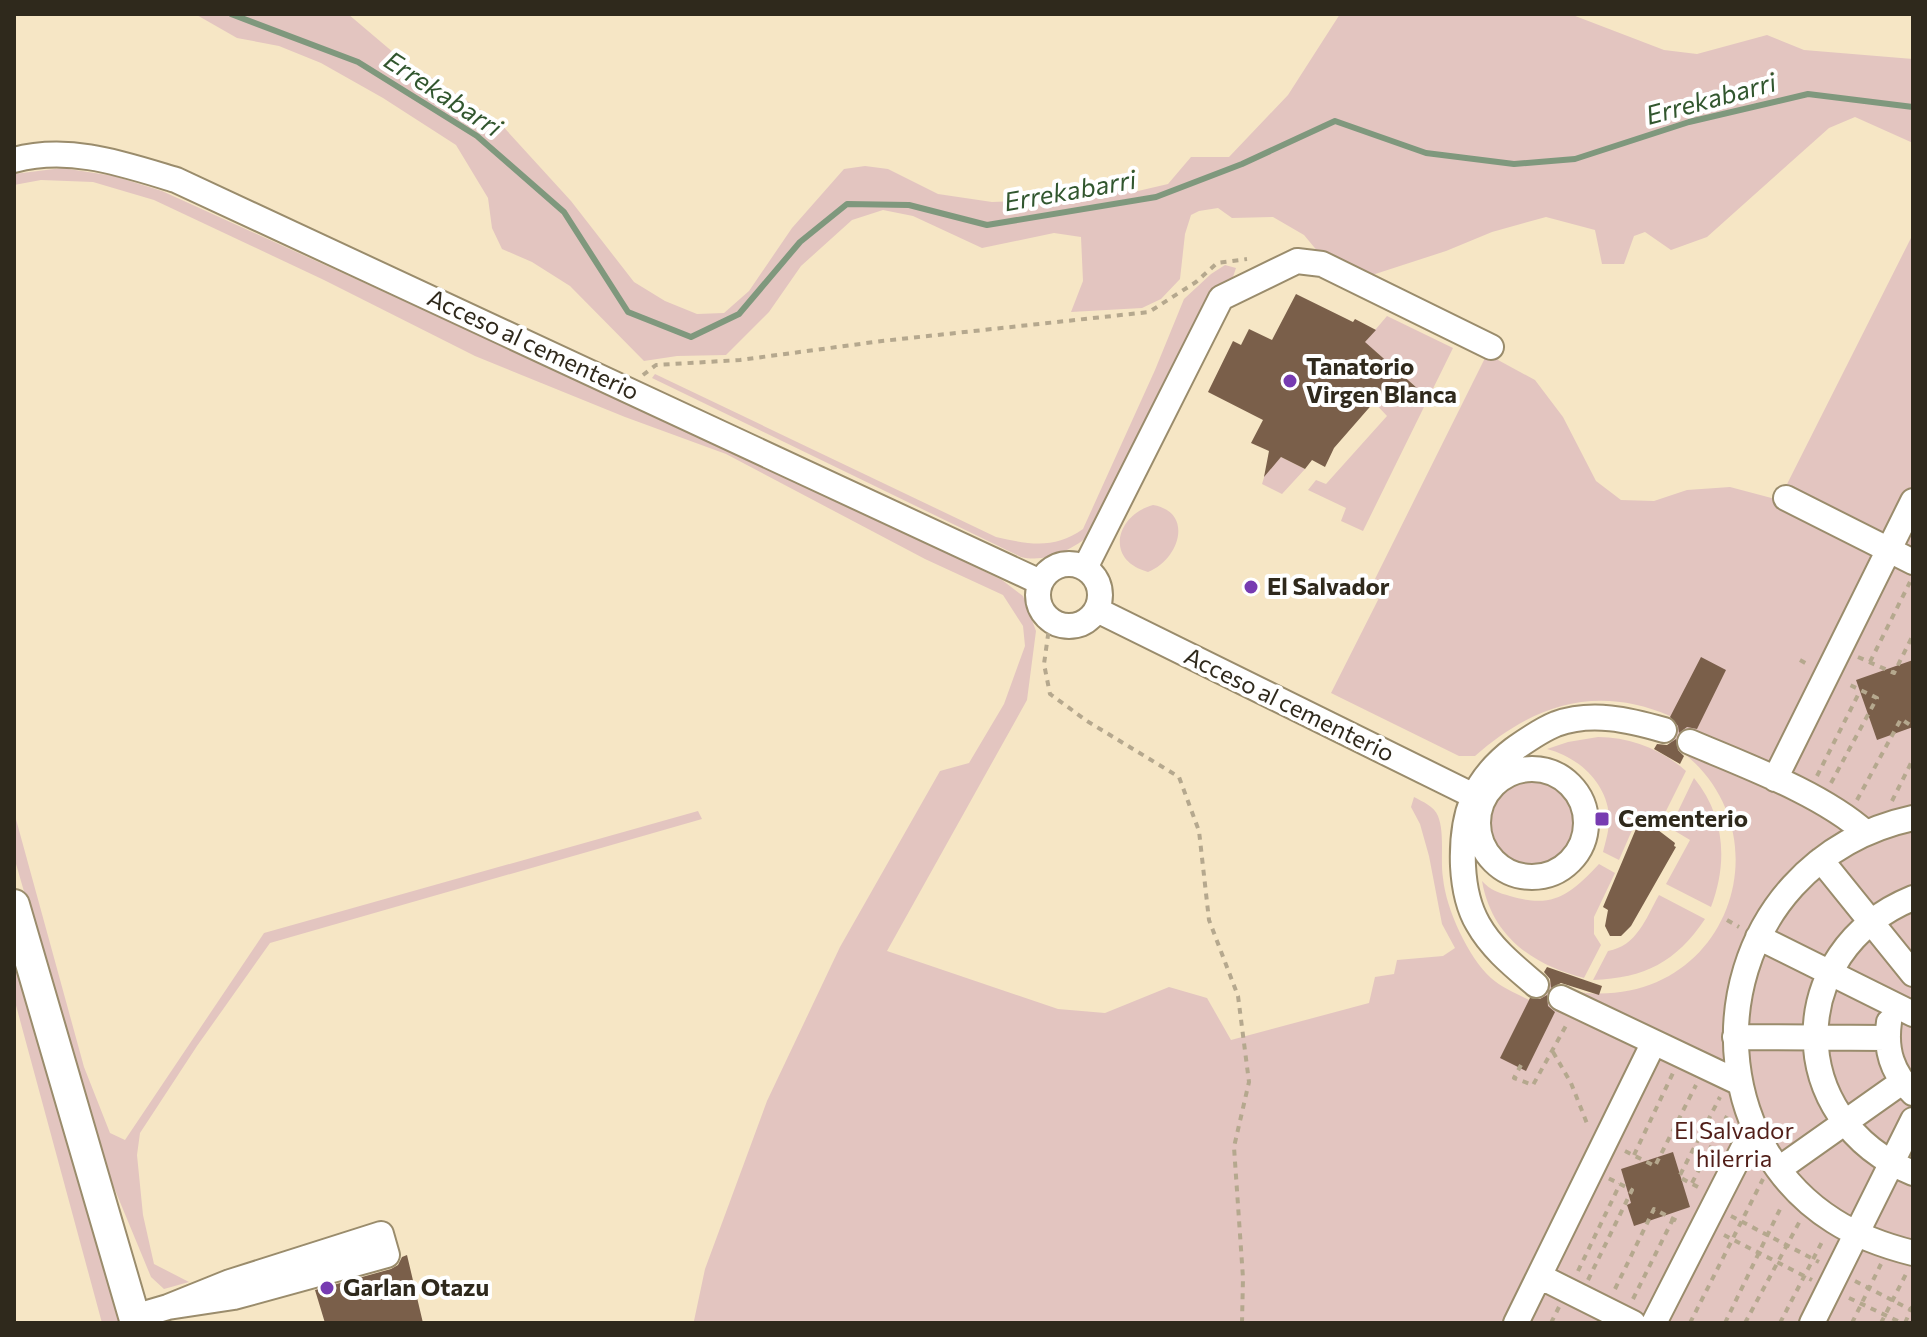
<svg xmlns="http://www.w3.org/2000/svg" width="1927" height="1337" font-family="Commissioner,sans-serif">
	<style>
		.green { fill: #e3c5c0 }
		.lines { fill: none; stroke-linecap: round; stroke-linejoin: round }
		.stream { stroke: #7f987d; stroke-width: 6 }
		.building { fill: #7a5f4a }
		.minor-casing { stroke: #9a8c6c; stroke-width: 28 }
		.major-casing { stroke: #9a8c6c; stroke-width: 34 }
		.path { stroke: #b5a88e; stroke-width: 4; stroke-dasharray: 6 6; stroke-linecap: butt }
		.minor { stroke: #fff; stroke-width: 24 }
		.major { stroke: #fff; stroke-width: 30 }
		.poi-dot { fill: #773bb1; stroke: #fff; stroke-width: 3 }
		.labels { text-anchor: middle; stroke-width: 8; stroke-linejoin: round; paint-order: stroke }
		.street-label { font-size: 24px; fill: #2f291c; stroke: #fff }
		.poi-label { font-size: 24px; font-weight: bold; fill: #2f291c; stroke: #fff; text-anchor: start }
		.park-label { font-size: 24px; fill: #511e18; stroke: #fff }
		.water-label { font-size: 26px; font-style: italic; fill: #31562e; stroke: #fff }
	</style>
	<rect width="100%" height="100%" fill="#f6e6c5"/>
	<path class="green" d="M 195,14 L 348,14 L 394,53 L 499,122 L 571,201 L 634,282 L 665,301 L 697,314 L 724,313 L 749,291 L 792,228 L 844,169 L 865,166 L 888,169 L 938,194 L 992,202 L 1043,200 L 1089,191 L 1138,191 L 1168,184 L 1191,157 L 1229,157 L 1288,95 L 1340,14 L 1570,14 L 1664,50 L 1697,54 L 1767,35 L 1804,50 L 1913,59 L 1913,143 L 1855,117 L 1829,128 L 1707,237 L 1671,250 L 1645,232 L 1634,236 L 1624,264 L 1602,264 L 1595,230 L 1546,217 L 1492,232 L 1446,251 L 1366,277 L 1319,253 L 1304,235 L 1273,217 L 1232,218 L 1218,208 L 1199,211 L 1191,215 L 1185,234 L 1180,279 L 1161,299 L 1142,308 L 1071,312 L 1083,281 L 1081,237 L 1054,233 L 982,248 L 913,216 L 883,210 L 852,220 L 801,266 L 769,312 L 726,355 L 677,356 L 644,361 L 570,286 L 532,262 L 502,249 L 492,228 L 488,198 L 456,145 L 383,98 L 321,63 L 279,46 L 237,38 Z
		M 62,168 L 114,176 L 162,191 L 750,458 L 1002,580 L 1023,596 L 1036,631 L 1027,700 L 887,951 L 1058,1009 L 1105,1013 L 1169,987 L 1207,998 L 1231,1040 L 1369,1003 L 1375,977 L 1394,974 L 1397,960 L 1443,956 L 1455,948 L 1442,924 L 1429,856 L 1420,824 L 1411,807 L 1414,797 C 1423,802 1434,806 1438,816 C 1445,834 1440,859 1443,878 C 1446,909 1468,957 1491,978 C 1501,987 1517,994 1529,1000 L 1540,979 C 1555,985 1570,991 1586,993 C 1738,1005 1794,812 1660,737 L 1670,716 C 1596,684 1533,705 1475,756 L 1459,756 L 1331,693 L 1380,596 L 1371,587 L 1487,354 L 1535,380 L 1563,417 L 1596,481 L 1621,500 L 1654,501 L 1687,490 L 1730,487 L 1779,500 L 1913,234 L 1913,1323 L 699,1323 L 694,1321 L 705,1269 L 767,1101 L 840,947 L 940,771 L 969,763 L 1004,704 L 1025,646 L 1023,626 L 1003,595 L 925,559 L 726,454 L 625,417 L 475,356 L 324,280 L 154,200 L 93,182 L 41,180 L 14,185 L 14,174 Z
		M 1225,265 L 1236,268 L 1232,280 L 1221,284 L 1208,295 L 1091,534 C 1072,550 1046,563 1021,557 L 652,378 L 655,374 L 996,537 C 1028,544 1054,550 1083,529 L 1155,370 L 1184,299 L 1211,274 Z
		M 1387,316 L 1453,348 L 1363,531 L 1341,521 L 1346,508 L 1308,490 L 1316,480 L 1326,484 L 1387,416 L 1373,401 L 1388,384 L 1416,387 L 1375,351 L 1364,363 L 1347,363 Z
		M 1281,457 L 1305,469 L 1282,494 L 1262,484 L 1265,474 Z
		M 1153,505 C 1194,512 1180,559 1148,572 C 1104,560 1116,515 1153,505 Z
		M 1598,737 C 1630,737 1661,749 1686,771 L 1661,821 L 1640,812 L 1619,860 L 1603,852 C 1606,840 1610,827 1609,815 C 1606,782 1578,757 1547,749 L 1568,742 Z
		M 1694,778 C 1725,816 1728,862 1711,907 L 1666,884 L 1690,840 L 1670,828 Z
		M1491 823a42 42 0 1 1 84 0a42 42 0 1 1-84 0Z
		M 698,811 L 702,819 L 270,943 L 197,1046 L 140,1133 L 137,1155 L 143,1215 L 154,1264 L 189,1282 L 164,1289 L 151,1277 L 108,1173 L 79,1081 L 14,857 L 14,812 L 84,1067 L 110,1133 L 125,1140 L 264,933 Z
		M 1599,864 L 1615,873 L 1594,917 L 1594,934 L 1601,945 L 1584,978 C 1533,965 1492,937 1482,881 C 1490,890 1499,893 1510,896 C 1553,909 1570,895 1599,864 Z
		M 1659,895 L 1705,919 C 1676,962 1645,978 1593,980 L 1608,951 C 1637,946 1646,918 1659,895 Z
		M 14,955 L 120,1323 L 102,1323 L 14,998 Z"/>
	<g class="lines">
		<path class="stream" d="M 231,14 L 358,62 L 477,136 L 564,212 L 628,312 L 691,337 L 739,314 L 800,242 L 847,204 L 909,205 L 987,225 L 1156,197 L 1242,164 L 1335,121 L 1426,153 L 1514,164 L 1575,159 L 1689,122 L 1808,94 L 1913,107"/>
	</g>
	<path class="building" d="M 1296,294 L 1353,322 L 1355,319 L 1376,330 L 1365,342 L 1417,388 L 1406,400 L 1389,385 L 1334,448 L 1325,467 L 1312,460 L 1305,469 L 1281,457 L 1264,477 L 1269,451 L 1251,443 L 1263,420 L 1208,392 L 1233,341 L 1241,345 L 1249,329 L 1272,340 Z
		M 1701,657 L 1726,670 L 1697,729 L 1687,727 L 1679,733 L 1678,726 L 1670,717 Z
		M 1913,660 L 1913,727 L 1877,740 L 1856,680 Z
		M 1676,739 L 1678,750 L 1684,756 L 1680,764 L 1654,749 L 1657,744 L 1667,745 Z
		M 1641,817 L 1675,843 L 1674,846 L 1676,847 L 1631,926 L 1621,936 L 1610,936 L 1605,926 L 1608,910 L 1603,907 Z
		M 1547,967 L 1602,986 L 1599,995 L 1561,983 L 1551,988 L 1550,979 L 1544,972 Z
		M 1547,995 L 1548,1006 L 1555,1012 L 1526,1071 L 1500,1058 L 1530,998 L 1540,999 Z
		M 1673,1152 L 1690,1207 L 1634,1226 L 1627,1205 L 1631,1203 L 1621,1169 Z
		M 407,1255 L 423,1323 L 325,1323 L 315,1290 L 391,1269 L 398,1265 L 402,1257 Z"/>
	<g class="lines">
		<g class="minor-casing">
			<path id="minor" d="M 14,160 C 70,145 123,164 176,180 L 1040,582
				M 1786,498 L 1913,562
				M1038 595a31 31 0 1 1 62 0a31 31 0 1 1-62 0Z
				M 1085,568 L 1221,298 L 1297,261 L 1322,264 L 1491,347
				M 1097,610 L 1482,800
				M 1690,742 C 1746,766 1821,793 1866,833
				M1478 823a54 54 0 1 1 108 0a54 54 0 1 1-108 0Z
				M 1775,779 L 1913,501
				M 1913,818 C 1867,828 1825,851 1793,886 C 1704,984 1720,1149 1834,1221 C 1859,1237 1885,1246 1913,1253
				M 1821,860 L 1913,974
				M 1913,898 C 1783,951 1783,1120 1913,1173
				M 1758,937 L 1913,1014
				M 1536,985 C 1515,967 1492,949 1478,924 C 1468,907 1464,885 1463,866 C 1461,815 1473,780 1514,749 C 1527,740 1541,730 1556,724 C 1592,711 1629,720 1664,730
				M 1561,998 L 1740,1083
				M 1889,1022 C 1885,1050 1892,1073 1913,1093
				M 1735,1037 L 1887,1038
				M 1779,1169 L 1902,1082
				M 1539,1276 L 1633,1323
				M 134,1317 L 168,1307 L 230,1282 L 381,1234 L 387,1255 L 234,1297 L 168,1307
				M 1516,1323 L 1653,1044
				M 1654,1323 L 1754,1127
				M 1812,1323 L 1913,1120"/>
		</g>
		<g class="major-casing">
			<path id="major" d="M 14,905 L 136,1323"/>
		</g>
		<path class="path" d="M 643,375 L 656,365 L 740,360 L 882,341 L 1149,312 L 1196,282 L 1217,263 L 1247,259
			M 1050,621 L 1044,664 L 1050,694 L 1087,721 L 1179,777 L 1199,831 L 1209,920 L 1238,996 L 1249,1082 L 1234,1147 L 1243,1278 L 1242,1323
			M 1858,657 L 1894,673 L 1913,635
			M 1800,660 L 1809,665
			M 1870,662 L 1910,582
			M 1817,776 L 1860,691
			M 1831,783 L 1877,698 L 1846,683
			M 1857,800 L 1901,719 L 1913,727
			M 1892,801 L 1913,759
			M 1727,920 L 1739,927
			M 1553,1052 L 1571,1083 L 1588,1126
			M 1521,1065 L 1514,1078 L 1533,1085 L 1568,1022
			M 1625,1151 L 1655,1166 L 1696,1085
			M 1634,1155 L 1673,1073
			M 1692,1183 L 1727,1116
			M 1698,1187 L 1679,1177 L 1720,1097
			M 1731,1216 L 1819,1262
			M 1724,1235 L 1812,1280
			M 1578,1271 L 1620,1184
			M 1588,1280 L 1632,1190 L 1608,1178
			M 1855,1281 L 1913,1311
			M 1615,1289 L 1654,1209 L 1681,1223
			M 1849,1298 L 1902,1323
			M 1633,1299 L 1673,1219
			M 1551,1323 L 1559,1307
			M 1690,1323 L 1763,1179
			M 1725,1323 L 1782,1205
			M 1745,1323 L 1801,1219
			M 1780,1323 L 1823,1240
			M 1852,1323 L 1881,1264
			M 1881,1323 L 1906,1274
			M 1905,1323 L 1913,1305"/>
		<use href="#minor" class="minor"/>
		<use href="#major" class="major"/>
	</g>
	<g class="poi-dot">
		<circle cx="1290" cy="381" r="8"/>
		<circle cx="1251" cy="587" r="8"/>
		<rect x="1594" y="811" width="16" height="16" rx="4"/>
		<circle cx="327" cy="1288" r="8"/>
	</g>
	<g class="labels">
		<g class="street-label">
			<text transform="translate(533 345) rotate(25)" y="8">Acceso al cementerio</text>
			<text transform="translate(1289 705) rotate(26)" y="8">Acceso al cementerio</text>
		</g>
		<g class="poi-label">
			<text x="1306" y="375">Tanatorio<tspan x="1306" dy="28">Virgen Blanca</tspan></text>
			<text x="1267" y="595">El Salvador</text>
			<text x="1618" y="827">Cementerio</text>
			<text x="343" y="1296">Garlan Otazu</text>
		</g>
		<g class="park-label">
			<text x="1734" y="1139">El Salvador<tspan x="1734" dy="28">hilerria</tspan></text>
		</g>
		<g class="water-label">
			<text transform="translate(443 94) rotate(33)" y="9">Errekabarri</text>
			<text transform="translate(1711 99) rotate(-15)" y="9">Errekabarri</text>
			<text transform="translate(1070 191) rotate(-10)" y="9">Errekabarri</text>
		</g>
	</g>
	<rect width="1927" height="1337" fill="none" stroke="#2f291c" stroke-width="32"/>
</svg>
